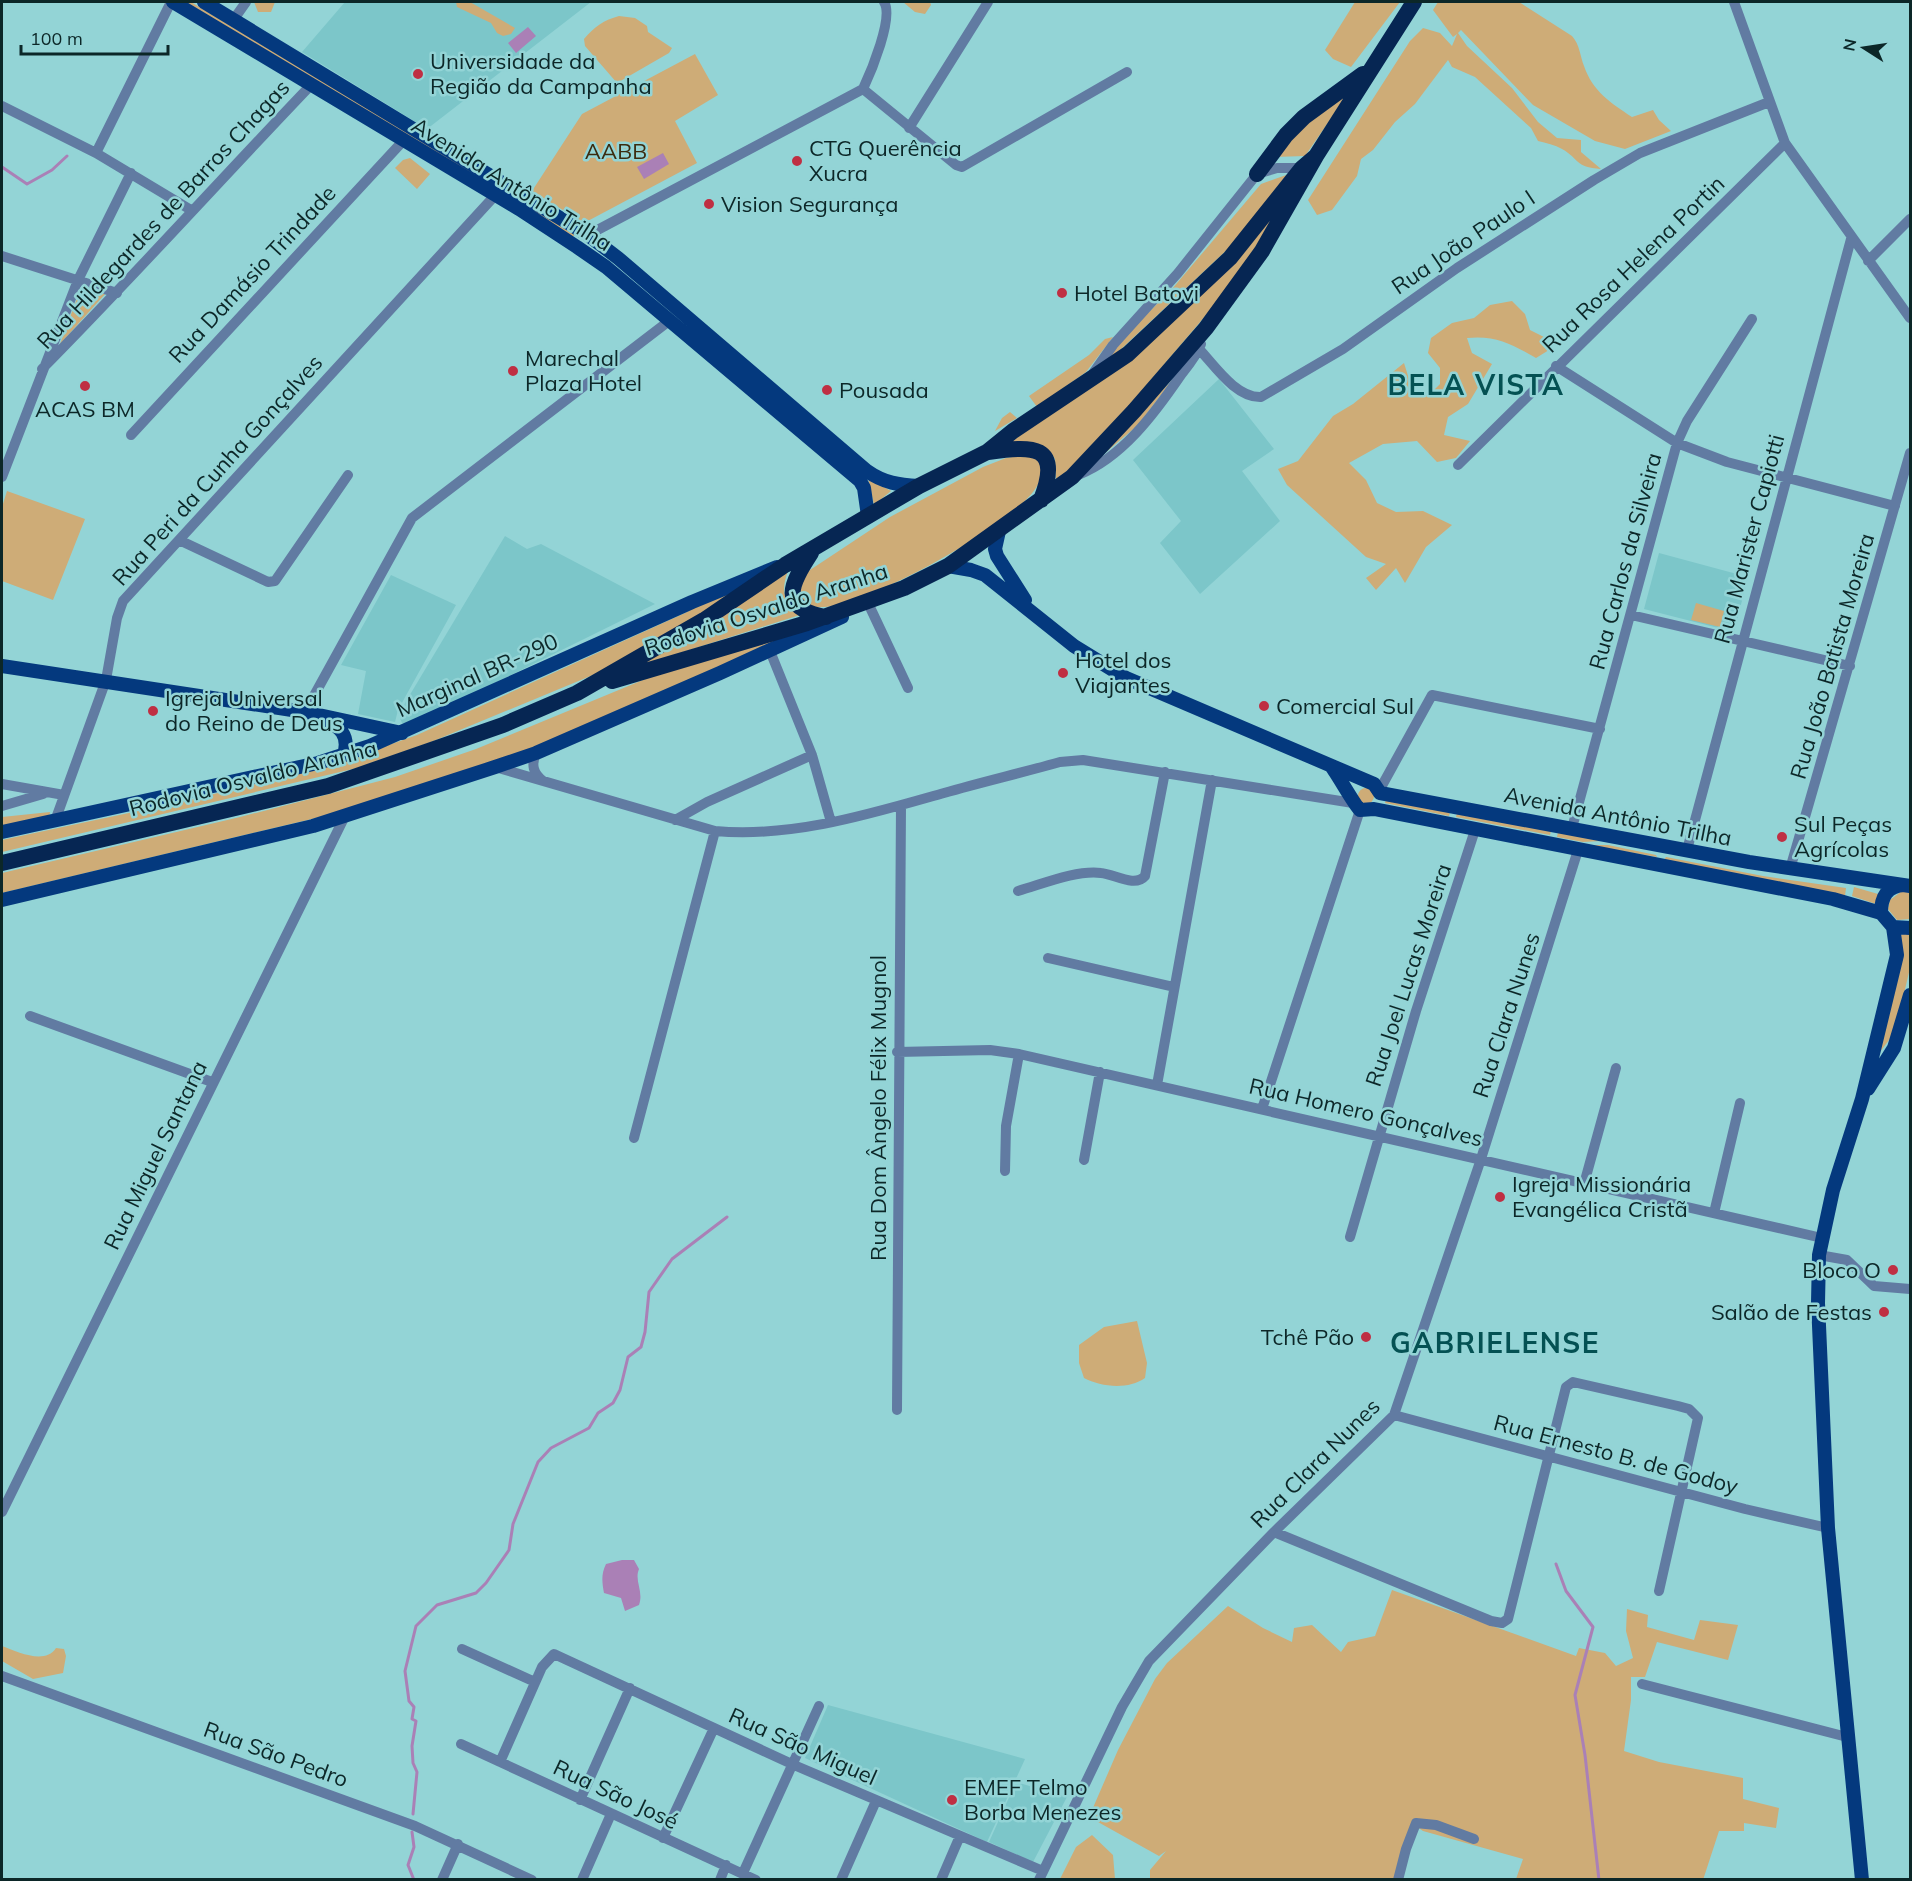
<svg xmlns="http://www.w3.org/2000/svg" width="1912" height="1881" font-family="Mulish,sans-serif">
	<style>
		.built { fill: #7cc6c9 }
		.green { fill: #ceac77 }
		.water { fill: #aa80b6 }
		.lines { fill: none; stroke-linecap: round; stroke-linejoin: round }
		.stream { stroke: #aa80b6; stroke-width: 3 }
		.minor { stroke: #617ba2; stroke-width: 10 }
		.major { stroke: #04397e; stroke-width: 14 }
		.highway { stroke: #062653; stroke-width: 16 }
		.poi-dot { fill: #bf2f43; stroke: #93d4d6; stroke-width: 2 }
		.labels { text-anchor: middle; stroke-width: 5; stroke-linejoin: round; paint-order: stroke }
		.poi-label { font-size: 22px; fill: #0c2728; stroke: #93d4d6; text-anchor: start }
		.park-label { font-size: 22px; fill: #3c2b0f; stroke: #93d4d6 }
		.street-label { font-size: 22px; fill: #0c2728; stroke: #93d4d6 }
		.district-label { font-size: 28px; font-weight: bold; letter-spacing: 1.5px; fill: #045153; stroke: #93d4d6 }
	</style>
	<rect width="100%" height="100%" fill="#93d4d6"/>
	<path class="built" d="M 345,2 L 591,2 L 427,129 L 302,52 Z
		M 1219,379 L 1274,449 L 1242,471 L 1280,521 L 1200,594 L 1160,543 L 1181,521 L 1133,460 Z
		M 505,536 L 527,549 L 541,544 L 655,604 L 412,724 L 402,723 L 400,718 L 405,703 Z
		M 1659,553 L 1748,577 L 1734,632 L 1644,609 Z
		M 391,575 L 456,605 L 398,710 L 395,722 L 358,714 L 366,671 L 341,665 Z
		M 828,1705 L 1025,1759 L 987,1842 L 805,1758 Z
		M 1016,1782 L 1067,1797 L 1033,1862 L 989,1842 Z"/>
	<path class="green" d="M 185,2 L 191,2 L 575,234 L 572,238 Z
		M 254,2 L 275,2 L 271,12 L 258,12 Z
		M 456,2 L 470,2 L 515,28 L 511,34 L 503,36 L 497,33 L 491,23 L 457,7 Z
		M 903,2 L 930,2 L 931,5 L 925,14 L 915,12 Z
		M 1355,2 L 1400,2 L 1351,67 L 1333,59 L 1325,50 Z
		M 1438,2 L 1519,2 L 1572,36 C 1580,45 1580,56 1584,66 C 1593,92 1611,103 1632,117 L 1653,110 L 1659,120 L 1671,131 L 1625,149 L 1595,141 L 1533,105 L 1461,30 L 1458,33 L 1467,46 L 1512,88 L 1538,122 L 1557,138 L 1581,140 L 1581,152 L 1601,169 C 1574,167 1580,159 1562,149 C 1555,145 1546,143 1538,141 L 1531,128 L 1475,77 L 1452,67 L 1448,60 L 1415,104 L 1395,122 L 1373,150 L 1361,159 L 1357,176 L 1332,210 L 1317,215 L 1308,200 L 1410,41 L 1423,28 L 1440,33 L 1452,46 L 1457,34 L 1453,37 L 1433,10 Z
		M 619,16 L 635,18 L 647,26 L 648,32 L 672,48 L 669,53 L 617,83 L 585,46 L 584,39 C 594,27 604,20 619,16 Z
		M 695,54 L 718,95 L 675,121 L 697,163 L 584,223 L 532,191 L 582,114 Z
		M 1352,88 L 1305,156 L 1274,157 L 1287,139 Z
		M 410,158 L 430,174 L 417,189 L 395,168 L 403,160 Z
		M 1289,174 L 1247,231 L 1102,367 L 1126,335 L 1172,289 L 1261,184 Z
		M 1281,204 L 1240,275 L 1094,447 L 1056,481 L 1055,459 L 1051,453 L 1001,445 L 1111,373 Z
		M 82,285 L 106,293 L 60,344 Z
		M 1512,301 L 1525,314 L 1530,330 L 1544,337 L 1549,350 L 1536,358 C 1512,344 1495,335 1467,338 L 1472,353 L 1492,364 L 1468,404 L 1448,417 L 1444,435 L 1470,441 L 1456,458 L 1437,462 L 1417,441 L 1383,444 L 1349,463 L 1366,480 L 1377,503 L 1396,512 L 1423,511 L 1452,525 L 1426,547 L 1405,583 L 1396,568 L 1376,590 L 1366,578 L 1386,564 L 1366,557 L 1287,485 L 1278,469 L 1298,461 L 1333,416 L 1353,404 L 1404,363 L 1414,395 L 1429,395 L 1440,384 L 1440,368 L 1428,353 L 1431,338 L 1452,323 L 1474,318 L 1490,305 Z
		M 1113,337 L 1086,372 L 1037,407 L 1029,396 L 1089,355 L 1105,339 Z
		M 1174,378 L 1137,426 L 1092,464 Z
		M 1010,412 L 1017,418 L 995,431 L 1002,418 Z
		M 1030,454 L 1043,464 C 1042,471 1041,480 1037,486 C 1016,524 868,605 824,607 C 812,608 804,604 797,594 L 807,572 L 890,517 L 983,467 L 1006,458 Z
		M 868,478 L 891,491 L 874,505 Z
		M 7,491 L 85,519 L 53,600 L 2,581 L 2,507 Z
		M 788,571 C 780,592 784,604 803,614 L 639,666 Z
		M 722,592 L 730,597 L 605,670 L 431,742 L 357,768 L 2,852 L 2,840 C 140,810 283,784 417,735 L 685,613 Z
		M 1696,603 L 1724,611 L 1720,627 L 1691,620 Z
		M 809,627 L 500,762 L 358,808 L 2,893 L 2,873 L 240,817 L 395,777 L 476,749 L 672,668 Z
		M1358 796a8 8 0 1 1 16 0a8 8 0 1 1-16 0Z
		M 1386,800 L 1450,812 L 1449,816 L 1385,803 Z
		M 50,812 L 49,818 L 2,829 L 2,817 Z
		M 1457,813 L 1551,831 L 1550,835 L 1456,817 Z
		M 1558,832 L 1601,841 L 1583,842 L 1557,837 Z
		M 1587,845 L 1608,845 L 1656,855 L 1657,857 Z
		M 1666,857 L 1763,876 L 1846,888 L 1845,896 L 1664,860 Z
		M 1854,887 L 1878,894 L 1876,904 L 1852,896 Z
		M 1902,891 L 1910,893 L 1910,919 L 1897,920 L 1888,909 L 1890,900 Z
		M 1910,931 L 1910,968 L 1895,1032 L 1877,1056 L 1901,960 L 1901,935 Z
		M 1137,1321 L 1147,1363 L 1145,1378 C 1128,1390 1101,1387 1084,1378 L 1079,1363 L 1079,1345 L 1104,1327 Z
		M 1392,1590 L 1576,1656 L 1579,1648 L 1605,1653 L 1616,1666 L 1633,1658 L 1626,1631 L 1627,1609 L 1648,1615 L 1647,1627 L 1694,1640 L 1700,1620 L 1738,1625 L 1728,1660 L 1657,1642 L 1645,1677 L 1631,1677 L 1631,1700 L 1624,1751 L 1659,1762 L 1743,1778 L 1743,1799 L 1779,1808 L 1776,1828 L 1744,1823 L 1744,1831 L 1719,1831 L 1703,1880 L 1516,1879 L 1523,1859 L 1423,1831 L 1413,1824 L 1396,1879 L 1150,1879 L 1150,1870 L 1166,1851 L 1159,1856 L 1089,1817 L 1118,1750 L 1155,1679 L 1167,1663 L 1228,1606 L 1263,1628 L 1292,1642 L 1294,1628 L 1312,1625 L 1341,1652 L 1348,1642 L 1375,1636 Z
		M 2,1646 C 18,1652 45,1665 56,1648 L 64,1649 L 66,1656 L 63,1673 L 33,1679 L 2,1661 Z
		M 1092,1835 L 1113,1855 L 1115,1879 L 1060,1879 L 1076,1847 Z"/>
	<path class="water" d="M 528,27 L 536,36 L 516,53 L 508,43 Z
		M 663,153 L 669,164 L 644,179 L 637,167 Z
		M 622,1560 L 634,1560 L 639,1569 C 634,1581 644,1591 639,1605 L 625,1611 L 621,1598 L 604,1593 C 602,1582 601,1574 606,1564 Z"/>
	<g class="lines">
		<path class="stream" d="M 2,167 L 27,184 L 52,170 L 67,156
			M 1556,1564 L 1566,1591 L 1593,1627 L 1575,1695 L 1585,1755 L 1599,1880
			M 413,1814 L 417,1772 L 413,1763 L 412,1746 L 416,1721 L 412,1719 L 414,1707 L 409,1701 L 405,1671 L 416,1626 L 437,1605 L 476,1593 L 486,1583 L 509,1550 L 513,1524 L 538,1462 L 551,1448 L 589,1428 L 598,1413 L 613,1403 L 620,1390 L 628,1357 L 641,1347 L 645,1332 L 649,1292 L 672,1259 L 727,1217
			M 412,1832 L 414,1847 L 408,1865 L 414,1880"/>
		<path class="minor" d="M 1734,2 L 1785,143 L 1910,318
			M 234,19 L 246,2
			M 863,89 L 956,165 L 962,167 L 1127,72
			M 863,89 C 871,72 894,17 884,2
			M 2,106 L 96,153 L 191,210
			M 909,128 L 988,2
			M 96,153 L 171,2
			M 588,235 L 863,89
			M 2,256 L 117,293
			M 1868,261 L 1910,219
			M 1199,349 C 1215,366 1236,398 1261,397 L 1343,349 L 1457,268 L 1594,180 L 1640,153 L 1769,102
			M 1556,366 L 1677,443 L 1727,462 L 1895,506
			M 42,369 C 134,276 221,179 311,85
			M 1094,372 L 1113,345 L 1178,273 L 1257,174 L 1277,168 L 1302,168
			M 131,435 L 403,141
			M 1458,465 L 1785,143
			M 1078,475 C 1122,458 1155,413 1181,375 C 1188,366 1197,355 1201,344
			M 2,477 L 78,280 L 131,173
			M 179,540 L 268,582 L 275,581 L 348,475
			M 868,603 L 908,688
			M 1631,615 L 1850,666
			M 770,651 L 812,755 L 831,822
			M 305,712 L 412,518 L 669,321
			M 536,753 C 531,765 533,773 543,781
			M 495,767 L 715,831 C 793,838 870,814 944,793 C 982,782 1021,773 1060,762 L 1083,760 L 1353,803
			M 2,784 L 64,795
			M 1379,791 L 1432,695 L 1600,729
			M 2,806 L 43,794
			M 675,820 L 707,802 L 812,755
			M 55,821 L 106,680 L 117,618 L 123,601 L 500,190
			M 1572,828 L 1677,443 L 1687,421 L 1752,319
			M 1687,850 L 1851,239
			M 1790,869 L 1910,453
			M 1018,891 C 1043,884 1075,870 1101,873 C 1114,874 1135,888 1145,876 L 1165,772
			M 1048,958 L 1174,987
			M 30,1016 L 212,1082
			M 897,1052 L 990,1050 L 1019,1054 L 1822,1238
			M 1157,1085 L 1212,780
			M 1262,1109 L 1360,810
			M 634,1138 L 715,831
			M 1084,1160 L 1100,1072
			M 1005,1171 L 1006,1126 L 1019,1054
			M 1584,1184 L 1616,1068
			M 1714,1213 L 1740,1103
			M 1350,1237 L 1416,1011 L 1475,830
			M 1819,1255 L 1847,1260 L 1874,1286 L 1910,1289
			M 897,1410 L 901,806
			M 1394,1415 L 1745,1509 L 1828,1528
			M 2,1512 L 345,816
			M 1274,1532 L 1491,1621 L 1502,1623 L 1508,1619 L 1566,1387 L 1573,1382 L 1678,1406 L 1689,1409 L 1698,1418 L 1659,1591
			M 462,1649 L 535,1682
			M 2,1676 L 415,1826 L 532,1880
			M 1642,1684 L 1847,1737
			M 461,1744 L 756,1880
			M 500,1762 L 542,1667 L 554,1654 L 794,1765 L 1043,1871
			M 580,1800 L 630,1688
			M 663,1838 L 714,1728
			M 743,1873 L 819,1706
			M 442,1880 L 458,1844
			M 582,1880 L 611,1814
			M 720,1880 L 726,1865
			M 841,1880 L 876,1801
			M 941,1880 L 960,1836
			M 1039,1880 L 1122,1707 L 1149,1661 L 1274,1532 L 1394,1415 L 1480,1162 L 1578,850
			M 1398,1880 L 1406,1849 L 1416,1823 L 1436,1825 L 1474,1839"/>
		<path class="major" d="M 173,2 L 519,209 L 577,247 L 606,267 L 860,481 L 864,488 L 868,516
			M 204,2 L 588,235 L 618,258 L 867,471 C 884,483 899,485 919,486
			M 999,531 L 995,549 L 997,556 L 1025,600
			M 948,566 L 971,570 L 985,575 L 1074,646 L 1126,678 L 1374,784 L 1380,793 L 1749,862 L 1910,886
			M 2,666 L 305,712 L 402,733
			M 323,718 C 340,727 350,735 344,755
			M 1331,766 C 1338,775 1355,806 1360,810 L 1374,809 L 1833,899 L 1881,913
			M 2,832 L 318,763 L 370,746 L 692,602 L 777,567
			M 1904,885 C 1887,886 1881,897 1881,913 L 1893,927 L 1910,928
			M 2,900 L 313,826 L 495,767 L 536,753 L 720,673 L 842,617
			M 1868,1089 L 1894,1048 L 1910,995
			M 1862,1880 L 1828,1528 L 1818,1303 L 1819,1255 L 1833,1190 L 1862,1099 L 1897,955 L 1893,927"/>
		<path class="highway" d="M 1257,174 L 1286,135 L 1304,117 L 1363,74
			M 988,452 C 1032,446 1063,443 1041,500
			M 811,553 C 791,584 777,608 826,617
			M 612,681 L 807,623 L 904,588 L 948,566 L 1072,477 L 1134,411 L 1206,328 L 1262,251 L 1316,156 L 1414,2
			M 2,863 L 328,786 L 503,725 L 577,693 L 704,620 L 785,565 L 919,486 L 987,452 L 1013,431 L 1128,354 L 1230,258 L 1302,168 L 1316,156"/>
	</g>
	<g class="poi-dot">
		<circle cx="418" cy="74" r="6"/>
		<circle cx="797" cy="161" r="6"/>
		<circle cx="709" cy="204" r="6"/>
		<circle cx="1062" cy="293" r="6"/>
		<circle cx="513" cy="371" r="6"/>
		<circle cx="85" cy="386" r="6"/>
		<circle cx="827" cy="390" r="6"/>
		<circle cx="1063" cy="673" r="6"/>
		<circle cx="1264" cy="706" r="6"/>
		<circle cx="153" cy="711" r="6"/>
		<circle cx="1782" cy="837" r="6"/>
		<circle cx="1500" cy="1197" r="6"/>
		<circle cx="1893" cy="1270" r="6"/>
		<circle cx="1884" cy="1312" r="6"/>
		<circle cx="1366" cy="1337" r="6"/>
		<circle cx="952" cy="1800" r="6"/>
	</g>
	<g class="labels">
		<g class="poi-label">
			<text x="430" y="69">Universidade da<tspan x="430" dy="25">Região da Campanha</tspan></text>
			<text x="809" y="156">CTG Querência<tspan x="809" dy="25">Xucra</tspan></text>
			<text x="721" y="212">Vision Segurança</text>
			<text x="1074" y="301">Hotel Batovi</text>
			<text x="525" y="366">Marechal<tspan x="525" dy="25">Plaza Hotel</tspan></text>
			<text x="839" y="398">Pousada</text>
			<text x="85" y="417" text-anchor="middle">ACAS BM</text>
			<text x="1075" y="668">Hotel dos<tspan x="1075" dy="25">Viajantes</tspan></text>
			<text x="165" y="706">Igreja Universal<tspan x="165" dy="25">do Reino de Deus</tspan></text>
			<text x="1276" y="714">Comercial Sul</text>
			<text x="1794" y="832">Sul Peças<tspan x="1794" dy="25">Agrícolas</tspan></text>
			<text x="1512" y="1192">Igreja Missionária<tspan x="1512" dy="25">Evangélica Cristã</tspan></text>
			<text x="1881" y="1278" text-anchor="end">Bloco O</text>
			<text x="1872" y="1320" text-anchor="end">Salão de Festas</text>
			<text x="1354" y="1345" text-anchor="end">Tchê Pão</text>
			<text x="964" y="1795">EMEF Telmo<tspan x="964" dy="25">Borba Menezes</tspan></text>
		</g>
		<g class="park-label">
			<text x="616" y="159">AABB</text>
		</g>
		<g class="street-label">
			<text transform="translate(512 184) rotate(32)" y="8">Avenida Antônio Trilha</text>
			<text transform="translate(163 214) rotate(-47)" y="8">Rua Hildegardes de Barros Chagas</text>
			<text transform="translate(1463 242) rotate(-34)" y="8">Rua João Paulo I</text>
			<text transform="translate(1633 264) rotate(-44)" y="8">Rua Rosa Helena Portin</text>
			<text transform="translate(252 274) rotate(-47)" y="8">Rua Damásio Trindade</text>
			<text transform="translate(217 470) rotate(-48)" y="8">Rua Peri da Cunha Gonçalves</text>
			<text transform="translate(1749 539) rotate(-75)" y="8">Rua Marister Capiotti</text>
			<text transform="translate(1625 561) rotate(-75)" y="8">Rua Carlos da Silveira</text>
			<text transform="translate(766 609) rotate(-18)" y="8">Rodovia Osvaldo Aranha</text>
			<text transform="translate(1832 656) rotate(-74)" y="8">Rua João Batista Moreira</text>
			<text transform="translate(477 675) rotate(-24)" y="8">Marginal BR-290</text>
			<text transform="translate(253 778) rotate(-14)" y="8">Rodovia Osvaldo Aranha</text>
			<text transform="translate(1618 816) rotate(11)" y="8">Avenida Antônio Trilha</text>
			<text transform="translate(1408 975) rotate(-72)" y="8">Rua Joel Lucas Moreira</text>
			<text transform="translate(1506 1015) rotate(-72)" y="8">Rua Clara Nunes</text>
			<text transform="translate(878 1108) rotate(-90)" y="8">Rua Dom Ângelo Félix Mugnol</text>
			<text transform="translate(1366 1112) rotate(13)" y="8">Rua Homero Gonçalves</text>
			<text transform="translate(155 1155) rotate(-64)" y="8">Rua Miguel Santana</text>
			<text transform="translate(1616 1454) rotate(15)" y="8">Rua Ernesto B. de Godoy</text>
			<text transform="translate(1315 1463) rotate(-45)" y="8">Rua Clara Nunes</text>
			<text transform="translate(803 1746) rotate(24)" y="8">Rua São Miguel</text>
			<text transform="translate(276 1754) rotate(20)" y="8">Rua São Pedro</text>
			<text transform="translate(616 1794) rotate(25)" y="8">Rua São José</text>
		</g>
		<g class="district-label">
			<text x="1476" y="395">BELA VISTA</text>
			<text x="1495" y="1353">GABRIELENSE</text>
		</g>
	</g>
	<rect width="1912" height="1881" fill="none" stroke="#0c2728" stroke-width="6"/>
	<g transform="translate(1864 48) rotate(282)" stroke="#93d4d6" stroke-width="4.5" paint-order="stroke">
	<path d="M0-4.5L10 22L0 15L-10 22Z" fill="#0c2728"/>
	<text y="-9" font-size="16" font-weight="bold" text-anchor="middle" fill="#0c2728">N</text>
	</g>
	<path d="M21 45v9h147v-9" fill="none" stroke="#0c2728" stroke-width="3"/>
	<text x="30" y="45" font-size="18" fill="#0c2728" stroke="#93d4d6" stroke-width="4.5" paint-order="stroke">100 m</text>
</svg>
